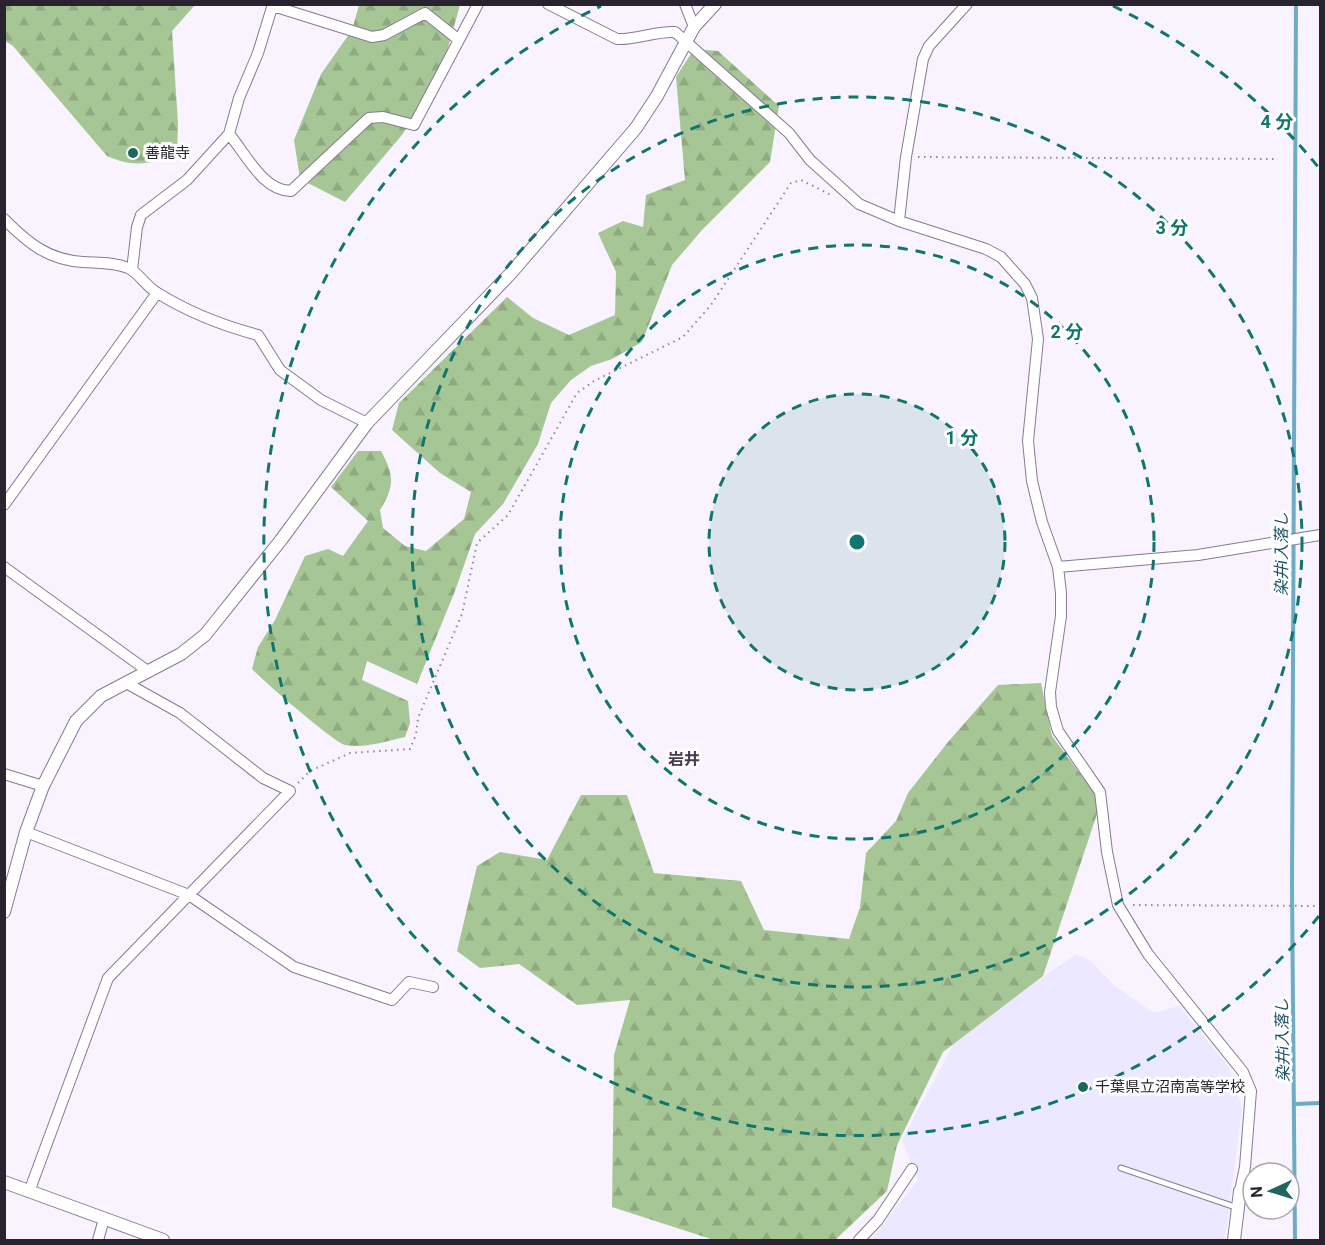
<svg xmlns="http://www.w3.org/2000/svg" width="1325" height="1245" font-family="Roboto,'Noto Sans JP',sans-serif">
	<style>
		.education { fill: #ebe8ff }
		.forest { fill: url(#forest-firs) }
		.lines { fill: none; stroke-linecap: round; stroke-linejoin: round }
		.stream { stroke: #6cadc5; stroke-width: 4 }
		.service-casing { stroke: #867a94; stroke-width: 7 }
		.minor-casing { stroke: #867a94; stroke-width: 12 }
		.tertiary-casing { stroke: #867a94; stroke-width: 14 }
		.path { stroke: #8e8995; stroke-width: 2; stroke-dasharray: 1.5 4.5; stroke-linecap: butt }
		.service { stroke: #fff; stroke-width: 5 }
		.minor { stroke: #fff; stroke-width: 10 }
		.tertiary { stroke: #fff; stroke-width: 12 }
		.ring { fill: none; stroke: #0f766e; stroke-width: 3; stroke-dasharray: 10 8 }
		.poi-dot { fill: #1e675e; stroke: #fff; stroke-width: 2 }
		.labels { text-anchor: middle; stroke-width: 6; stroke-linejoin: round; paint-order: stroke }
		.poi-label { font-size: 15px; fill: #28232e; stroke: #fff; text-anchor: start }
		.water-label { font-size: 16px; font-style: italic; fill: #1b5264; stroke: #fff }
		.neighbourhood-label { font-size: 16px; font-weight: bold; fill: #463a52; stroke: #fff }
		.centre { fill: #0f766e; stroke: #fff; stroke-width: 3 }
		.ring-label { font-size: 18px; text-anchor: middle; font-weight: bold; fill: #0f766e; stroke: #fff; stroke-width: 6; stroke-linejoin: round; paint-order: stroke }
	</style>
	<defs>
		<pattern id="forest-firs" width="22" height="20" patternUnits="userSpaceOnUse" patternTransform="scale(1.5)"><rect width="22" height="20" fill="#a6c695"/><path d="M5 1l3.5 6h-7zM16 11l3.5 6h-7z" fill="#8faa81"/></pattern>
	</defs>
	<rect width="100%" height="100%" fill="#f8f3ff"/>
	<path class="education" d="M 1076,954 L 1091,961 L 1116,987 L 1154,1013 L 1179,1006 L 1228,1066 L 1242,1108 L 1225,1240 L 871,1240 L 918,1180 L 902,1140 L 957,1038 Z"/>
	<path class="forest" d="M 4,5 L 195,5 L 172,31 L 178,124 L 177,154 C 149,164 135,168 107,156 L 13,46 L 5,41 Z
		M 359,5 L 460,5 L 441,73 L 402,135 L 345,202 L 300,179 L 294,140 L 321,74 L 352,30 Z
		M 694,49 L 718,51 L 779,106 L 770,162 L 702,230 L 672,265 L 642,342 L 612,359 L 591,366 L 571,380 L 551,403 L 538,444 L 503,504 L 475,534 L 455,591 L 417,684 L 367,661 L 362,680 L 408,701 L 410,723 L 405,737 C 387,741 364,749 345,745 C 335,743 262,680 252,669 L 258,647 L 275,620 L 305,556 L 328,549 L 343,556 L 368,521 L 331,487 L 358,451 L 381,451 C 394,475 395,486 380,510 L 383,528 L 405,546 L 426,551 L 464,519 L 471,492 L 440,473 L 392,430 L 399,403 L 507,297 L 533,318 L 569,335 L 615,315 L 616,272 L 598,233 L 623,221 L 643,227 L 646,195 L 685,180 L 676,77 Z
		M 1041,683 L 1052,736 L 1096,795 L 1098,811 L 1043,976 L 943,1052 L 897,1145 L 887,1191 L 835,1240 L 714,1240 L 612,1207 L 614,1055 L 630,1000 L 577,1005 L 519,964 L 480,968 L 457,951 L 477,866 L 500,852 L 547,860 L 581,795 L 627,795 L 654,873 L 741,881 L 764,930 L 849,939 L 860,907 L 866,853 L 896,821 L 908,793 L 948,742 L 998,685 Z"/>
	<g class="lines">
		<path class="stream" d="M 1295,1104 L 1320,1103
			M 1295,1240 L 1292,887 L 1296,4"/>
		<g class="service-casing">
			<path id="service" d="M 1121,1168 L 1238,1208"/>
		</g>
		<g class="minor-casing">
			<path id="minor" d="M 548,4 L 617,39 C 636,40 655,31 675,32 L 789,133 L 810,160 L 859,204 L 899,221 L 986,249 L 1001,257 L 1025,284 L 1032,298 L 1038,339 L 1028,441 L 1032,481 L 1042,522 L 1058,567 L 1061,593 L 1061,616 L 1050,692 L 1051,707 L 1058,731 L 1100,792 L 1107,852 L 1118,905 L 1148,954 L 1243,1072 L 1251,1091 L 1245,1167 L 1240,1191
				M 685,4 L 694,27
				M 273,6 L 372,37 L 384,35 L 425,13 L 459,40
				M 229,134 C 246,154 263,191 291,191 L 369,118 L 383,117 L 414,125 L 478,4
				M 4,219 C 28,243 48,260 83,262 C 98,263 114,262 128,268 C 138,272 146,286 156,292 C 186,311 224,326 258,335 L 280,370 L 321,400 L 367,423
				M 899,221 L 906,157 L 923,59 L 929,46 L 967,4
				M 132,270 L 137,227 L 141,215 L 187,180 L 229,134 L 239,98 L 258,53 L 273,4
				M 4,505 L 157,293
				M 4,567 L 149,672
				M 1058,567 L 1198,555 L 1320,535
				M 4,774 L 43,786
				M 26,832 L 189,895 L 294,967 L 392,1000 L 409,982 L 433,987
				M 29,1192 L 108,978 L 290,791 L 263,778 L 180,713 L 128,684
				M 98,1240 L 104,1219
				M 859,1240 L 878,1220 L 912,1169"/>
		</g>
		<g class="tertiary-casing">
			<path id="tertiary" d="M 4,912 L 26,832 L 43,786 L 76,721 L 101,696 L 181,654 L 205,635 L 281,540 L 367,423 L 511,273 L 636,128 L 657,96 L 694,27 L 715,4
				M 4,1182 L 163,1240
				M 1234,1240 L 1240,1191"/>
		</g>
		<path class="path" d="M 918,157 L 1277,159
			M 298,783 L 310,771 L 350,753 L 410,749 L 416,735 L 418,718 L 462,614 L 477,543 L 508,515 L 577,393 L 594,381 L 683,337 L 711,305 L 791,183 L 801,180 L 833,196
			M 1133,905 L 1320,906"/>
		<use href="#service" class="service"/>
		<use href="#minor" class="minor"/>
		<use href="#tertiary" class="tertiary"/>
	</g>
	<circle cx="857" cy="542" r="148" fill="#0f766e" fill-opacity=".12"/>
	<g class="ring">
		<circle cx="857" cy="542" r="148"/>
		<circle cx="857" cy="542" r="297"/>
		<circle cx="857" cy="542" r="445"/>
		<path d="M1319 916A594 594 0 1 1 601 6M1113 6A594 594 0 0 1 1319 168"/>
	</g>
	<g class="poi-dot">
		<circle cx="133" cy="153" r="6"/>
		<circle cx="1083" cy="1087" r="6"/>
	</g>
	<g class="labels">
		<g class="poi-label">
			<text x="145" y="158">善龍寺</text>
			<text x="1095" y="1092">千葉県立沼南高等学校</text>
		</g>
		<g class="water-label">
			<text transform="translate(1281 554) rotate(-90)" y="6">染井i入落し</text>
			<text transform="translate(1282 1040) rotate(-91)" y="6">染井i入落し</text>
		</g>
		<g class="neighbourhood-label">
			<text x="684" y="765">岩井</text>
		</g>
	</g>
	<circle cx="857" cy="542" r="9" class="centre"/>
	<g class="ring-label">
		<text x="1277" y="128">4 分</text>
		<text x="1172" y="234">3 分</text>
		<text x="1067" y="338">2 分</text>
		<text x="962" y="444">1 分</text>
	</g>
	<rect width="1325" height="1245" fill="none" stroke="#28232e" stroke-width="12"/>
	<g transform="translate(1271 1191) rotate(266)"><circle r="28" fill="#ffffff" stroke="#a9a7ab" stroke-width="1.5"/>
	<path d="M0-4.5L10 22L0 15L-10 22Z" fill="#1e675e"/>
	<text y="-9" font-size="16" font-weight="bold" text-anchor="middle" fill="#28232e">N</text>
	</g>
</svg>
